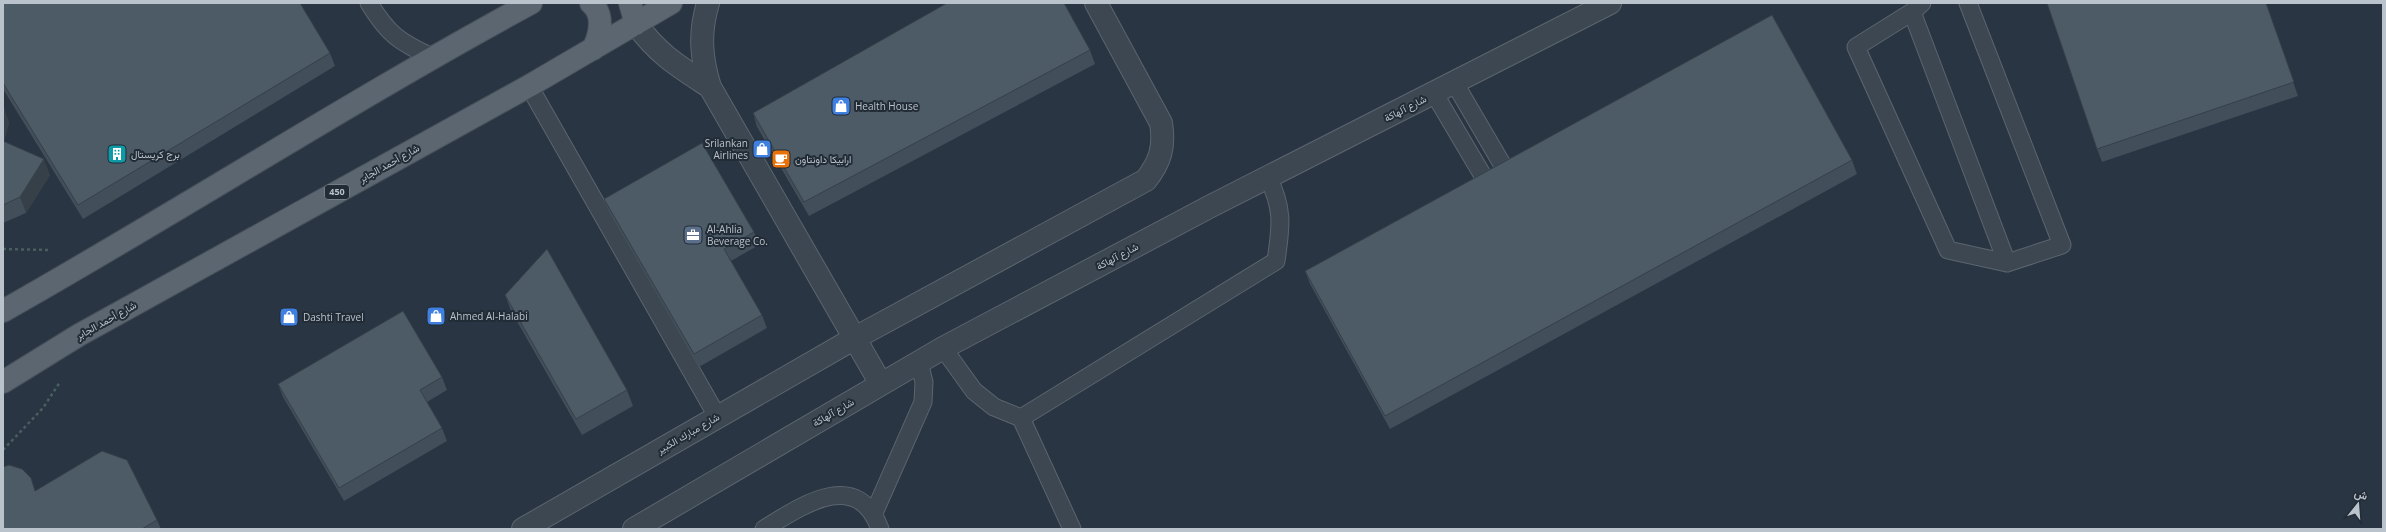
<svg xmlns="http://www.w3.org/2000/svg" width="2386" height="532" font-family="'Open Sans',Vazirmatn,sans-serif">
	<style>
		.lines { fill: none; stroke-linecap: round; stroke-linejoin: round }
		.lane-casing { stroke: #5b656f; stroke-width: 19 }
		.street-casing { stroke: #5b656f; stroke-width: 24 }
		.primary-casing { stroke: #47505b; stroke-width: 24 }
		.path { stroke: #495e5f; stroke-width: 2.5; stroke-dasharray: 3 3; stroke-linecap: butt }
		.lane { stroke: #3d4752; stroke-width: 17 }
		.street { stroke: #3d4752; stroke-width: 22 }
		.primary { stroke: #5b6671; stroke-width: 22 }
		.wall { fill: #424e59 }
		.shaded-wall { fill: #364048 }
		.building { fill: #4d5b67; stroke: #364048 }
		.labels { text-anchor: middle; stroke-width: 4; stroke-linejoin: round; paint-order: stroke }
		.shield { fill: #222c37; stroke: #8c959f; stroke-width: 1 }
		.shield-label { font-size: 9px; font-weight: bold; fill: #bac2cb }
		.poi-label { font-size: 10px; fill: #bac2cb; stroke: #222c37; text-anchor: start }
		.street-label { font-size: 10px; fill: #bac2cb; stroke: #222c37 }
	</style>
	<rect width="100%" height="100%" fill="#293542"/>
	<g class="lines">
		<g class="lane-casing">
			<path id="lane" d="M 369,3 C 388,34 399,42 432,57
				M 1922,3 L 1912,12 L 1856,47 L 1948,250 L 2007,263 L 2062,245 L 1968,3
				M 1912,12 L 2007,263
				M 1454,82 L 1509,176
				M 529,86 L 717,416
				M 1434,93 L 1489,186
				M 943,348 L 974,391 L 994,407 L 1021,418 L 1072,529
				M 1021,418 L 1276,261 C 1281,226 1284,210 1268,177
				M 874,513 L 923,402 L 924,382 L 919,362
				M 764,529 C 800,507 857,466 880,529"/>
		</g>
		<g class="street-casing">
			<path id="street" d="M 708,3 C 699,33 701,58 710,87 L 881,384
				M 636,24 C 659,55 678,66 710,87
				M 523,529 L 855,338 L 1146,180 C 1160,162 1165,147 1161,123 L 1096,3
				M 634,529 L 943,348 L 1211,206 L 1610,3"/>
		</g>
		<g class="primary-casing">
			<path id="primary" d="M 591,3 C 605,15 600,35 593,49
				M 630,3 L 636,24
				M 3,311 C 180,211 352,100 531,3
				M 3,382 L 79,335 L 529,86 L 671,3"/>
		</g>
		<path class="path" d="M 3,249 L 48,250
			M 3,450 L 43,408 L 60,382"/>
		<use href="#lane" class="lane"/>
		<use href="#street" class="street"/>
		<use href="#primary" class="primary"/>
	</g>
	<path class="wall" d="M 3,3 L 330,53 L 335,66 L 83,219 L 3,89 Z
		M 2266,3 L 2298,96 L 2102,162 L 2097,149 Z
		M 1090,50 L 1095,64 L 809,216 L 757,127 L 753,113 Z
		M 3,107 L 9,123 L 4,141 L 50,175 L 26,213 L 3,223 Z
		M 1852,160 L 1857,174 L 1390,429 L 1310,284 L 1305,271 Z
		M 604,199 L 754,232 L 759,245 L 731,261 L 762,315 L 767,328 L 699,367 L 609,212 Z
		M 505,295 L 627,390 L 633,406 L 582,435 L 511,311 Z
		M 442,377 L 447,390 L 427,402 L 442,428 L 447,441 L 344,501 L 283,397 L 278,384 Z
		M 36,490 L 157,520 L 161,529 L 3,529 Z"/>
	<path class="shaded-wall" d="M 4,107 L 9,123 L 3,144 L 3,109 Z
		M 44,159 L 50,175 L 26,213 L 20,197 Z"/>
	<path class="building" d="M 3,3 L 300,3 L 330,53 L 78,205 L 3,83 Z
		M 947,3 L 1064,3 L 1090,50 L 804,202 L 753,113 Z
		M 2047,3 L 2266,3 L 2294,82 L 2097,149 Z
		M 1772,15 L 1852,160 L 1385,416 L 1305,271 Z
		M 3,141 L 44,159 L 20,197 L 3,205 Z
		M 702,143 L 754,232 L 724,249 L 762,315 L 694,354 L 604,199 Z
		M 547,249 L 627,390 L 576,419 L 505,295 Z
		M 403,311 L 442,377 L 420,390 L 442,428 L 339,488 L 278,384 Z
		M 102,451 L 127,460 L 157,520 L 142,529 L 3,529 L 3,467 L 9,465 L 22,469 L 31,478 L 35,491 Z"/>
	<defs>
		<g id="shop-square" transform="scale(1)"><rect x="-9" y="-9" width="18" height="18" rx="4" fill="#3f7fe0" stroke="#222c37"/><path d="M-5-2.5h2.3a2.7 3.5 0 0 1 5.4 0H5L5.5 6h-11ZM-1.5-2.5h3a1.5 2.3 0 0 0-3 0Z" fill="#fff"/></g>
		<g id="building-square" transform="scale(1)"><rect x="-9" y="-9" width="18" height="18" rx="4" fill="#0f9aa8" stroke="#222c37"/><path d="M-4-6H4V6H1V3H-1V6H-4ZM-2.5-4.3h1.7v1.8h-1.7ZM.8-4.3h1.7v1.8H.8ZM-2.5-1h1.7V.8h-1.7ZM.8-1h1.7V.8H.8Z" fill="#fff"/></g>
		<g id="cafe-square" transform="scale(1)"><rect x="-9" y="-9" width="18" height="18" rx="4" fill="#e8710a" stroke="#222c37"/><path d="M-5.5-4.5H6V0H3Q3 3.5 0 3.5H-2.5Q-5.5 3.5-5.5 0ZM3-3.2v2h1.7v-2ZM-6 4.5H4V6H-6Z" fill="#fff"/></g>
		<g id="office-square" transform="scale(1)"><rect x="-9" y="-9" width="18" height="18" rx="4" fill="#5c6f8a" stroke="#222c37"/><path d="M-6-3h4V-5.5h4V-3h4V5H-6ZM-1-4.5V-3h2v-1.5ZM-6 0V1H6V0Z" fill="#fff"/></g>
	</defs>
	<g fill-rule="evenodd">
		<use href="#shop-square" x="841" y="106"/>
		<use href="#shop-square" x="762" y="149"/>
		<use href="#building-square" x="117" y="154"/>
		<use href="#cafe-square" x="781" y="159"/>
		<use href="#office-square" x="693" y="235"/>
		<use href="#shop-square" x="436" y="316"/>
		<use href="#shop-square" x="289" y="317"/>
	</g>
	<g class="labels">
		<rect class="shield" x="325" y="185" width="24" height="14" rx="3"/>
		<g class="shield-label">
			<text x="337" y="195">450</text>
		</g>
		<g class="poi-label">
			<text x="855" y="110">Health House</text>
			<text x="748" y="147" text-anchor="end">Srilankan<tspan x="748" dy="12">Airlines</tspan></text>
			<text x="131" y="158">برج كريستال</text>
			<text x="795" y="163">ارابيكا داونتاون</text>
			<text x="707" y="233">Al-Ahlia<tspan x="707" dy="12">Beverage Co.</tspan></text>
			<text x="450" y="320">Ahmed Al-Halabi</text>
			<text x="303" y="321">Dashti Travel</text>
		</g>
		<g class="street-label">
			<text transform="translate(1405 108) rotate(-27)" y="4">شارع آلهاكة</text>
			<text transform="translate(389 163) rotate(-29)" y="4">شارع أحمد الجابر</text>
			<text transform="translate(1117 256) rotate(-28)" y="4">شارع آلهاكة</text>
			<text transform="translate(106 320) rotate(-29)" y="4">شارع أحمد الجابر</text>
			<text transform="translate(833 412) rotate(-30)" y="4">شارع آلهاكة</text>
			<text transform="translate(688 433) rotate(-30)" y="4">شارع مبارك الكبير</text>
		</g>
	</g>
	<rect width="2386" height="532" fill="none" stroke="#bac2cb" stroke-width="8"/>
	<g transform="translate(2358 504) rotate(17)" stroke="#222c37" stroke-width="3" paint-order="stroke">
	<path d="M0-3L7 15L0 10L-7 15Z" fill="#bac2cb"/>
	<text y="-6" font-size="11" font-weight="bold" text-anchor="middle" fill="#bac2cb">ش</text>
	</g>
</svg>
